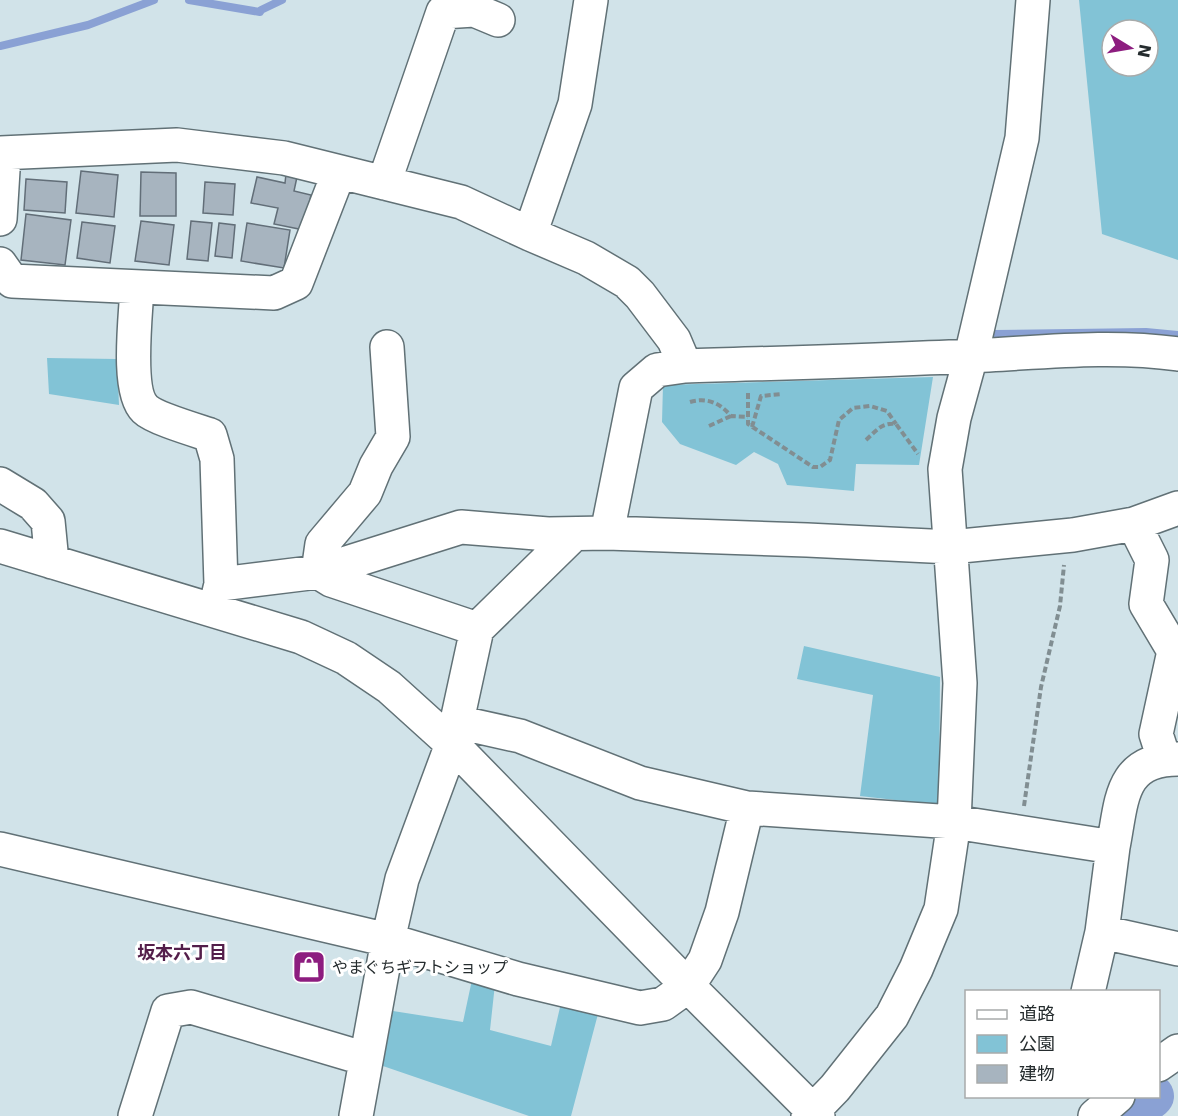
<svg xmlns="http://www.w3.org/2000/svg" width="1178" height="1116" font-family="'DejaVu Sans','Noto Sans JP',sans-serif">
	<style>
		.green { fill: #82c3d6; fill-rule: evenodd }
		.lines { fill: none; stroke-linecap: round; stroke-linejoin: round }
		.stream { stroke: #8aa1d4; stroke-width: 8 }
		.river { stroke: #8aa1d4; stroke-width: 44 }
		.building { fill: #a7b4bf; stroke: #626e78; stroke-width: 1.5 }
		.minor-casing { stroke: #617176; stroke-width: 36 }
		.path { stroke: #818e92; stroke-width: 4; stroke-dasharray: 6 3; stroke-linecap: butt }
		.minor { stroke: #fff; stroke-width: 33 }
		.labels { text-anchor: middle; stroke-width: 6; stroke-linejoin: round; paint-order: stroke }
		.poi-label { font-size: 16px; fill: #252c2e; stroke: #fff; text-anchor: start }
		.neighbourhood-label { font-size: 18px; font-weight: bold; fill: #531e4a; stroke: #fff }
	</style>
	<rect width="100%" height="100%" fill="#d1e3e9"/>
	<path class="green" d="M 1079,0 L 1178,0 L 1178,260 L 1102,234 ZM 1112,30 L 1148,30 L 1148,66 L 1112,66 Z
		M 47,358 L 117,359 L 119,405 L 49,394 Z
		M 933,377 L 919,465 L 856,464 L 854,491 L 787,485 L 778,464 L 754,452 L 736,465 L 680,444 L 662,422 L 663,385 Z
		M 804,646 L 940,677 L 939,805 L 860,796 L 873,695 L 797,679 Z
		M 473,975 L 495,984 L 490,1030 L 551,1046 L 561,1003 L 598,1014 L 571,1116 L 529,1116 L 380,1065 L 393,1011 L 463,1022 Z"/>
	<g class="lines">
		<path class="stream" d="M 189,0 L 260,12 L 261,10 L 282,0
			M 0,46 L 88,25 L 154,0
			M 995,334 L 1146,332 L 1178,335"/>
		<path class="river" d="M 1127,1116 L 1152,1096"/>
	</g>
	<path class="building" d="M 81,171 L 118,175 L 114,217 L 76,213 Z
		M 141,172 L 176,173 L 176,216 L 140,216 Z
		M 286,174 L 297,177 L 294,191 L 311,195 L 304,230 L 274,224 L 278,208 L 251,203 L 257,177 L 285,183 Z
		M 26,179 L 67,182 L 65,213 L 24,210 Z
		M 205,182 L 235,184 L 233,215 L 203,213 Z
		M 26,214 L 71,220 L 65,265 L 21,260 Z
		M 141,221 L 174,225 L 169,265 L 135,261 Z
		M 191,221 L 212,223 L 208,261 L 187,259 Z
		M 82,222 L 115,226 L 110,263 L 77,258 Z
		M 219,223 L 235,225 L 232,258 L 215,256 Z
		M 247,223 L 290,230 L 284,268 L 241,261 Z"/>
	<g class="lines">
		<g class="minor-casing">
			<path id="minor" d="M 0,153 L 177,145 L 284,158 L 461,202 L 530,234 L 586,258 L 627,282 L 640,295 L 674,340 L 685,366
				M 384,183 L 443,12 L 474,10 L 498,20
				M 0,219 L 4,154
				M 530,234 L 575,104 L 591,0
				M 0,264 L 12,281 L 274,293 L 296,283 L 339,172
				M 137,287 C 136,314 126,391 145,409 C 154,418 195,430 210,435 L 217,459 L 221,584 L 216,605
				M 0,484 L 33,504 L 48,521 L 52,562
				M 1134,524 L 1152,560 L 1146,604 L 1174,651 L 1156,734 L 1164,759
				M 607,533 L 636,388 L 657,370 L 685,366 C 779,363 874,361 968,356 C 1038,353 1108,344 1178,354
				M 0,546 L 301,637 L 346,658 L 389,687 L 452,744 L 688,986 L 818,1116
				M 318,572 L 331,580 L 477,629 L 452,744 L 402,879 L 388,940 L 356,1116
				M 318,572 L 322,544 L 365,493 L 376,466 L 393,437 L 387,347
				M 221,584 L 318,572 L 461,527 L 548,534 L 607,533 L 807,540 L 951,547 L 1073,535 L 1134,524 L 1178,508
				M 477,629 L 574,534
				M 457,722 L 520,736 L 640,783 L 747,808 L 954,822 L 1113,847 C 1122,802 1119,759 1178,759
				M 1113,847 L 1102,932 L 1178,949
				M 0,849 L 388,940 L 518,979 L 640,1008 L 663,1004 L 688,986 L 705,960 L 722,912 L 747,808
				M 1088,992 L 1102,932
				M 1158,1065 L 1178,1051
				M 135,1116 L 168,1011 L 191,1007 L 366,1059
				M 808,1116 L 835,1088 L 892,1016 L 916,969 L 941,909 L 954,822 L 960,683 L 945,469 L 954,418 L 971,356 L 1022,138 L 1033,0
				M 1095,1116 L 1118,1096"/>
		</g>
		<path class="path" d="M 748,393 L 748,424 L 813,467 L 820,467 L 830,460 L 839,420 L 853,408 L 870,406 L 887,411 L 896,424
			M 690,402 C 707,397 720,403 731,416 L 748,417
			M 709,426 L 731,416
			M 752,427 L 761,396 L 782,394
			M 866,440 C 876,431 882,422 896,424 L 918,454
			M 1024,806 L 1041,687 L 1060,606 L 1064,565"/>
		<use href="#minor" class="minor"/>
	</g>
	<defs>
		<g id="shop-square" transform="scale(1.725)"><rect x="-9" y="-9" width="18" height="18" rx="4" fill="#8d1d7f" stroke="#fff"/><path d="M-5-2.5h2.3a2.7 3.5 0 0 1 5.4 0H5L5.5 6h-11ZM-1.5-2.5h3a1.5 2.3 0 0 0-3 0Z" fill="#fff"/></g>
	</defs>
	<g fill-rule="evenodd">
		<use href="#shop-square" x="309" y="967"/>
	</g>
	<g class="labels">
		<g class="poi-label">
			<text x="332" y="973">やまぐちギフトショップ</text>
		</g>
		<g class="neighbourhood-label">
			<text x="182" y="959">坂本六丁目</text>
		</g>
	</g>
	<rect x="965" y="990" width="195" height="108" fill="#ffffff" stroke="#a8abab" stroke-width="1.5"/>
	<rect x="977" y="1010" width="30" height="9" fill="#ffffff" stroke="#a8abab" stroke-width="1.5"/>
	<text x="1019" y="1020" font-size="18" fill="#252c2e">道路</text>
	<rect x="977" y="1035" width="30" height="18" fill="#82c3d6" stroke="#a8abab" stroke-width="1.5"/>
	<text x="1019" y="1050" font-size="18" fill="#252c2e">公園</text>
	<rect x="977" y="1065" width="30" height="18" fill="#a7b4bf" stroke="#a8abab" stroke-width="1.5"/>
	<text x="1019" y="1080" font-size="18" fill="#252c2e">建物</text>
	<g transform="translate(1130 48) rotate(101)"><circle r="28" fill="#ffffff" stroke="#a8abab" stroke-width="1.5"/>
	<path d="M0-4.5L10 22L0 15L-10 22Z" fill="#8d1d7f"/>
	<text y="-9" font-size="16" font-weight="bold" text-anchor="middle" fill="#252c2e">N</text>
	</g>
</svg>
